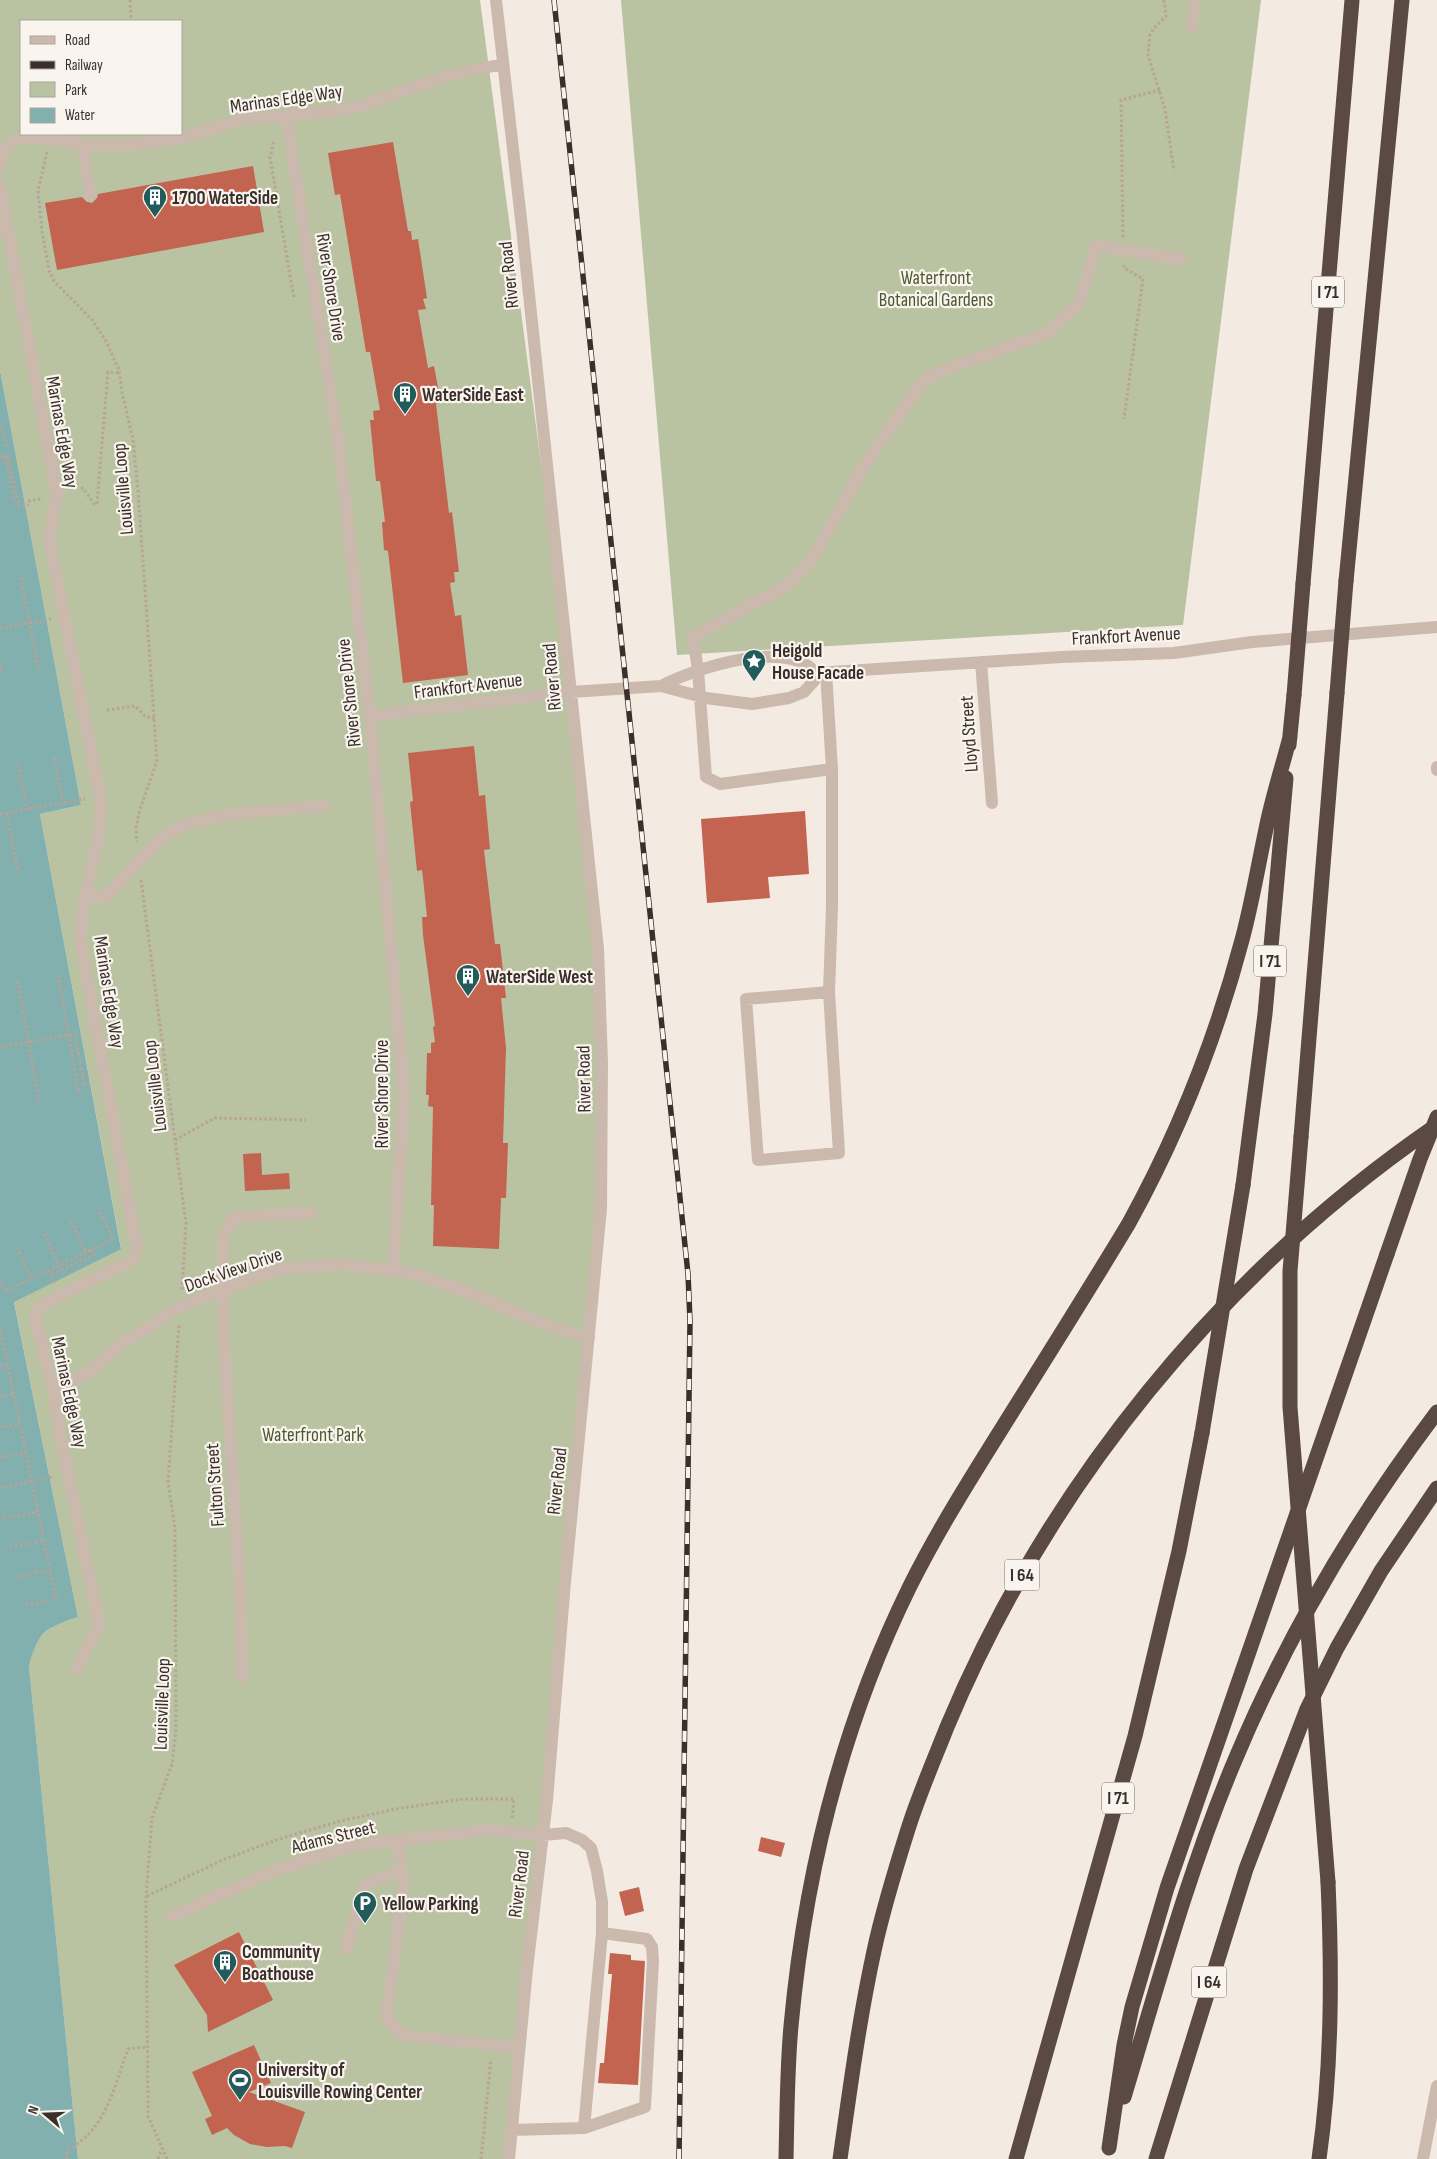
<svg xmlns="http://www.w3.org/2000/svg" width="1437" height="2159" font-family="'Sofia Sans Condensed',sans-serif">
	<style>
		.green { fill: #b9c2a1; fill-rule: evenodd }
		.water { fill: #81b0af }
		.building { fill: #c26450 }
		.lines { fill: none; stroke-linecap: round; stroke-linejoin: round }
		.path { stroke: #b7a397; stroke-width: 3; stroke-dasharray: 2.5 2.5; stroke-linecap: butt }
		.minor { stroke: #cbb9ad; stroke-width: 12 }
		.highway { stroke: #5b4943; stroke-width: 15 }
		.rail-casing { stroke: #3a2f2b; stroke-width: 5.5 }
		.rail { stroke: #faf4ee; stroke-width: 4; stroke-dasharray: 11; stroke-linecap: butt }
		.highway-bridge { stroke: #5b4943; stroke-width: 15 }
		.labels { text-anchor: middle; stroke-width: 4.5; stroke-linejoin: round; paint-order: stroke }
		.shield { fill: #faf4ee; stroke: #746a66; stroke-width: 1 }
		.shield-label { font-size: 18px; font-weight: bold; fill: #3a2f2b }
		.street-label { font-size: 19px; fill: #3a2f2b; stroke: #faf4ee }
		.poi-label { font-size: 19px; font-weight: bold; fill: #3a2f2b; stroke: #faf4ee; text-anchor: start }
		.park-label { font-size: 19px; fill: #4c5830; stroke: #faf4ee }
	</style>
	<rect width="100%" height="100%" fill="#f3eae1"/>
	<path class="green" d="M 0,0 L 480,0 L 571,692 L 598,949 L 601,1209 L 513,2159 L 78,2159 L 29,1666 L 35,1642 L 53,1625 L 78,1617 L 14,1301 L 121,1248 L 40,814 L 81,805 L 0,370 ZM 21,21 L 181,21 L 181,134 L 21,134 Z
		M 621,0 L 1261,0 L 1183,625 L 677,655 Z"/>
	<path class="water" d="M 0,370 L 81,805 L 40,814 L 121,1249 L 14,1302 L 78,1617 C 44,1628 38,1632 29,1666 L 78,2159 L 0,2159 Z"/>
	<path class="building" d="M 393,142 L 408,231 L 411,231 L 412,240 L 418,239 L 427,298 L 423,299 L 426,309 L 418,310 L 428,368 L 434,366 L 441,403 L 436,404 L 449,513 L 452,512 L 459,572 L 454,572 L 455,582 L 450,583 L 455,616 L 461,615 L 468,675 L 403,683 L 388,551 L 384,550 L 382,522 L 385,522 L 380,481 L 376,481 L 370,420 L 374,420 L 373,411 L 380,410 L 370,352 L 366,352 L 340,194 L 335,195 L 328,153 Z
		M 253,166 L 264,232 L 57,270 L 45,203 L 82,197 L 87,202 L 92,203 L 97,198 L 98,194 Z
		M 474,746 L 479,796 L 485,795 L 490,849 L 484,850 L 495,944 L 500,944 L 506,998 L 501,998 L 506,1048 L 503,1143 L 508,1143 L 506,1198 L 501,1198 L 499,1249 L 433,1246 L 434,1205 L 431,1205 L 433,1107 L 428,1106 L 429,1095 L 426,1095 L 427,1053 L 431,1053 L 431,1043 L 435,1042 L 433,1027 L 435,1026 L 423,935 L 422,917 L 427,917 L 423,878 L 422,870 L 417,871 L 410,802 L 413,801 L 408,753 Z
		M 805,811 L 809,874 L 768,877 L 770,898 L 707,903 L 701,819 Z
		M 261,1153 L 262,1175 L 289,1173 L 290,1189 L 245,1191 L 243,1154 Z
		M 761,1837 L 785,1843 L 781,1857 L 758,1851 Z
		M 639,1887 L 644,1911 L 625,1916 L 619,1892 Z
		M 239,1932 L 273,2000 L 208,2032 L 207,2015 L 174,1965 Z
		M 610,1953 L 631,1955 L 631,1960 L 645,1961 L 638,2085 L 598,2083 L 600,2063 L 604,2063 L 612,1974 L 608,1974 Z
		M 254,2045 L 271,2083 L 249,2092 L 305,2112 L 292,2148 L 285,2146 L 267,2147 L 250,2144 L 234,2135 L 227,2128 L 212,2135 L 205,2119 L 212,2116 L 192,2072 Z"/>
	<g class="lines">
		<path class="path" d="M 130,0 L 131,21
			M 1164,0 L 1166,16 L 1154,28 L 1150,35 L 1148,55 L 1165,109 L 1174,171
			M 274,142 L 270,157 L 294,299
			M 47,152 L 38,191 L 42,231 L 49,270 L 54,281 L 92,320 L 106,341 L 119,370 L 122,392 L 133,440 L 138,490 L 157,761 L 140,809 L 136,828 L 137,842
			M 1123,237 L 1121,100 L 1160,90
			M 1124,265 L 1124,268 L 1143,279 L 1124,419
			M 0,425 L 8,449
			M 5,456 L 14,501
			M 0,457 L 8,455 L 19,507 L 29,505
			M 81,489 L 83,488 L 95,505 L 97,503 L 108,372 L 120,373
			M 28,501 L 41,499
			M 21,577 L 38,668
			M 0,628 L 51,619
			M 0,665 L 2,675
			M 107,710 L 135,706 L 145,716 L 155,719
			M 54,758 L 63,803
			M 18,764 L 27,809
			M 7,813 L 18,873
			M 0,814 L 85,799
			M 141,880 L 186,1224 L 182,1290
			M 58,975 L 79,1094
			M 18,981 L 39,1101
			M 0,1047 L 75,1034 L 84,1084 L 91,1082
			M 175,1140 L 215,1118 L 306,1120
			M 71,1221 L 86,1252
			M 44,1234 L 59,1265
			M 17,1247 L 31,1278
			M 0,1279 L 6,1291 L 113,1239 L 98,1208
			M 54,1283 L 51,1275 L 94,1255 L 91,1249
			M 0,1328 L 56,1599 L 22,1606
			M 0,1366 L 7,1364
			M 0,1397 L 14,1394
			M 0,1427 L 20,1424
			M 0,1457 L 26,1453
			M 0,1488 L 53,1477
			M 3,1518 L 38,1512
			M 10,1547 L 44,1541
			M 15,1577 L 50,1570
			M 147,1896 L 225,1859 L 279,1839 L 340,1821 L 401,1808 L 463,1799 L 514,1799 L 512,1819
			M 67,2159 L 67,2150 C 106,2130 114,2088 128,2049 L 148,2047
			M 158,2159 L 162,2148
			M 167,2159 L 148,2116 L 146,1897 L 152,1818 L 172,1764 L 176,1731 L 175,1529 L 168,1482 L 179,1324
			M 481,2159 L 491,2059"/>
		<path class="minor" d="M 496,0 L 522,228 L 598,949 L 602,1063 L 601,1209 L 565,1582 L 547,1800 L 527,1969 L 509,2159
			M 1192,27 L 1195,0
			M 286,115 L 338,439 L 370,718 L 400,1044 L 404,1095 L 393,1271
			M 83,145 L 90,195
			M 0,168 L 1,158 L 8,144 L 23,138 L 48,138 L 83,145 L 129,145 L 179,139 L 244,119 L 338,111 L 360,106 L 450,75 L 503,64
			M 0,185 L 8,231 L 1,230
			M 8,231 L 57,495 L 49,539 L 101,801 L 99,835 L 83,907 L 80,940 L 137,1247 L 134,1258 L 125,1264 L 55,1298 L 41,1306 L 35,1317 L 54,1392 L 58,1425 L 99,1623 L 77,1669
			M 981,662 L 992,803
			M 826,672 L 832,769 L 720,784 L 706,777 L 698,670 L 693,637 L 789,584 L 812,560 L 862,469 L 922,382 L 941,371 L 1046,334 L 1080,302 L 1096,246 L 1181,259
			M 816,673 L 1061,657 L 1174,653 L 1252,642 L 1437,627
			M 661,686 C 696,668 786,638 816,673
			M 370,718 L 393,713 L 571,692 L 661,686 L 706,698 L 752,704 L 789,698 L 804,692 L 814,681 L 816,673
			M 1437,770 L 1437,767
			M 85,896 L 103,897 L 110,893 C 129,873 150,845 173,831 C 203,812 286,810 324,806
			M 829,992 L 746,999 L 758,1160 L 839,1153 L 829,992 L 832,906 L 832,769
			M 54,1392 L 90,1371 L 120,1345 L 180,1307 L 224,1289 L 281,1269 L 342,1264 L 416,1274 L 482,1298 L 543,1324 L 589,1338
			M 242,1678 L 240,1589 L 224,1344 L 223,1237 L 234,1217 L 312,1213
			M 397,1840 L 404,1886 L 386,2017 L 402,2035 L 519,2048
			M 172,1916 L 281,1868 L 358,1845 L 487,1830 L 543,1835 L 566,1833 L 582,1840 L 591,1848 L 597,1871 L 602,1902 L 602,1933 L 584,2128 L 511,2130
			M 346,1949 L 365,1885 L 402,1870
			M 584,2128 L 645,2107 L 653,1961 L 652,1947 L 647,1939 L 602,1933
			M 1423,2159 L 1437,2086"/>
		<path class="highway" d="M 1346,581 L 1402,0
			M 1303,584 L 1352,0
			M 1289,745 L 1294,695
			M 1301,1137 L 1337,693
			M 1243,1185 L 1265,1014 L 1286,778
			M 1124,2097 C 1158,1984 1189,1869 1235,1760 C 1287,1636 1356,1519 1437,1412
			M 1109,2148 L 1124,2045 L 1132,2007 L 1167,1888 L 1387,1254
			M 786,2159 C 787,2115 787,2070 791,2026 C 805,1874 842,1724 910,1586 C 942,1522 981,1462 1019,1401 C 1056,1342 1093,1283 1129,1223 C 1178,1134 1216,1038 1242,940 C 1252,903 1258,866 1266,829 C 1272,798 1282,768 1290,737
			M 840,2159 C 850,2089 859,2020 874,1951 C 883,1909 896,1867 909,1826 C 920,1792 934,1760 947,1727 C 1048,1485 1220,1274 1437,1125
			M 1016,2159 L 1135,1736 L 1179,1551 L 1202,1433
			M 1156,2159 L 1246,1869 L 1307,1709 L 1337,1648 L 1381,1571 L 1437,1488
			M 1319,2159 C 1332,2067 1332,1975 1328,1882"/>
		<g class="rail-casing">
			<path id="rail" d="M 554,0 L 688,1274 L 690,1321 L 679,2159"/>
		</g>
		<use href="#rail" class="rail"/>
		<path class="highway-bridge" d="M 1337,693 L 1346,581
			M 1294,695 L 1303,584
			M 1301,1137 L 1290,1271 L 1290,1407 L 1328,1882
			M 1387,1254 L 1420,1159 L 1437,1117
			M 1202,1433 L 1243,1185"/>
	</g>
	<defs>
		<g id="building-pin" transform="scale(1.25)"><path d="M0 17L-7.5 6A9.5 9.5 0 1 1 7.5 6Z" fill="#225b5b" stroke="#faf4ee"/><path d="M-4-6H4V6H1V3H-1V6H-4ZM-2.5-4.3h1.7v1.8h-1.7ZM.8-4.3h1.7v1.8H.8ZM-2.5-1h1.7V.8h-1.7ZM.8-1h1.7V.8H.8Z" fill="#fff"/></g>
		<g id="sight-pin" transform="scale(1.25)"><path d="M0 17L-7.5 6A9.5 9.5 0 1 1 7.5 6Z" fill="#225b5b" stroke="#faf4ee"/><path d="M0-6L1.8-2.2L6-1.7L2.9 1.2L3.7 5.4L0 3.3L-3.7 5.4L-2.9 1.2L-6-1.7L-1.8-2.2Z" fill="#fff"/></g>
		<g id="parking-pin" transform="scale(1.25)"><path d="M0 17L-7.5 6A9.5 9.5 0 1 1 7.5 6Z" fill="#225b5b" stroke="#faf4ee"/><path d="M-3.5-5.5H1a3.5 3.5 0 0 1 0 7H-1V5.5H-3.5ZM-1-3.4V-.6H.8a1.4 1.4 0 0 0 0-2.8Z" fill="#fff"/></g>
		<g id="stadium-pin" transform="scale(1.25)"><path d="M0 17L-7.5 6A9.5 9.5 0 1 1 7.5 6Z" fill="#225b5b" stroke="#faf4ee"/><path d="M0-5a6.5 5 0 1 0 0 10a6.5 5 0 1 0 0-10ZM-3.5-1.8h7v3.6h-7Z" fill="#fff"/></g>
	</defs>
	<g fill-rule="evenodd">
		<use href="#building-pin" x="155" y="197"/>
		<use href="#building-pin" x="405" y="394"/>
		<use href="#sight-pin" x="754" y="661"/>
		<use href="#building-pin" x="468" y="976"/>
		<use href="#parking-pin" x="365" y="1903"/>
		<use href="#building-pin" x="225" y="1962"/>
		<use href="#stadium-pin" x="240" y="2080"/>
	</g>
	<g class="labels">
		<g class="shield">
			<rect x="1312" y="276.5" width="32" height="31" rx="4"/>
			<rect x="1254" y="945.5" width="32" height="31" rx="4"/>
			<rect x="1004.5" y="1559.5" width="35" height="31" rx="4"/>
			<rect x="1102" y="1782.5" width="32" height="31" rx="4"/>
			<rect x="1191.5" y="1966.5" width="35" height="31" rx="4"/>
		</g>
		<g class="shield-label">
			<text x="1328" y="298">I 71</text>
			<text x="1270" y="967">I 71</text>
			<text x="1022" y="1581">I 64</text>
			<text x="1118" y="1804">I 71</text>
			<text x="1209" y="1988">I 64</text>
		</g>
		<g class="street-label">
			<text transform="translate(286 98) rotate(-8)" y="7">Marinas Edge Way</text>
			<text transform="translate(508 275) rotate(-96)" y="7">River Road</text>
			<text transform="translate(332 287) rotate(81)" y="7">River Shore Drive</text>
			<text transform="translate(63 432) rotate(80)" y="7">Marinas Edge Way</text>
			<text transform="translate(122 489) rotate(-95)" y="7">Louisville Loop</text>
			<text transform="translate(1126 635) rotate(-3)" y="7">Frankfort Avenue</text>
			<text transform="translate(551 677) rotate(-95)" y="7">River Road</text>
			<text transform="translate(468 685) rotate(-7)" y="7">Frankfort Avenue</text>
			<text transform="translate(348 693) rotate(-96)" y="7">River Shore Drive</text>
			<text transform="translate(968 734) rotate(-94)" y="7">Lloyd Street</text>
			<text transform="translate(110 992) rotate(81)" y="7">Marinas Edge Way</text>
			<text transform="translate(583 1079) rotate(-91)" y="7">River Road</text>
			<text transform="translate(154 1086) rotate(-97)" y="7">Louisville Loop</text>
			<text transform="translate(381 1094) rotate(-90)" y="7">River Shore Drive</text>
			<text transform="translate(233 1269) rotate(-19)" y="7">Dock View Drive</text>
			<text transform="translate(70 1392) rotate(78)" y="7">Marinas Edge Way</text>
			<text transform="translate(556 1481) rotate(-84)" y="7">River Road</text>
			<text transform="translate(214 1485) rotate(-94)" y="7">Fulton Street</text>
			<text transform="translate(161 1704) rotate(-88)" y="7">Louisville Loop</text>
			<text transform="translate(333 1836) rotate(-14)" y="7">Adams Street</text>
			<text transform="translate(518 1884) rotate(-83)" y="7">River Road</text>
		</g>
		<g class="poi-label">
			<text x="172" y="204">1700 WaterSide</text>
			<text x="422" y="401">WaterSide East</text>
			<text x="772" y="657">Heigold<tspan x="772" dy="22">House Facade</tspan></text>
			<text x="486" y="983">WaterSide West</text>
			<text x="382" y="1910">Yellow Parking</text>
			<text x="242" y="1958">Community<tspan x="242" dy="22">Boathouse</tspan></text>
			<text x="258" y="2076">University of<tspan x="258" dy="22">Louisville Rowing Center</tspan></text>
		</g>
		<g class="park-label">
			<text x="936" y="284">Waterfront<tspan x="936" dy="22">Botanical Gardens</tspan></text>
			<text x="313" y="1441">Waterfront Park</text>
		</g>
	</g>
	<rect x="20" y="20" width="162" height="115" fill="#faf4ee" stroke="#ada5a0"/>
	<rect x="30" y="36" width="25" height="8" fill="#cbb9ad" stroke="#ada5a0"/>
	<text x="65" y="45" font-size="15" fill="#3a2f2b">Road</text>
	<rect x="30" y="61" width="25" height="8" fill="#3a2f2b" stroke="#ada5a0"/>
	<text x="65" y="70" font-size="15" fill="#3a2f2b">Railway</text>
	<rect x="30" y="82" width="25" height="15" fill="#b9c2a1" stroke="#ada5a0"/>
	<text x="65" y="95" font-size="15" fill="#3a2f2b">Park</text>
	<rect x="30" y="108" width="25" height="15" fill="#81b0af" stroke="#ada5a0"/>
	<text x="65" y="120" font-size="15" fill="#3a2f2b">Water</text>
	<g transform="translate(45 2114) rotate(289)" stroke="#faf4ee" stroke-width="4" paint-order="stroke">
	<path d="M0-4L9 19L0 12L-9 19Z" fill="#3a2f2b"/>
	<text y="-8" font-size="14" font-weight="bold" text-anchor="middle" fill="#3a2f2b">N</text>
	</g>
</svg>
